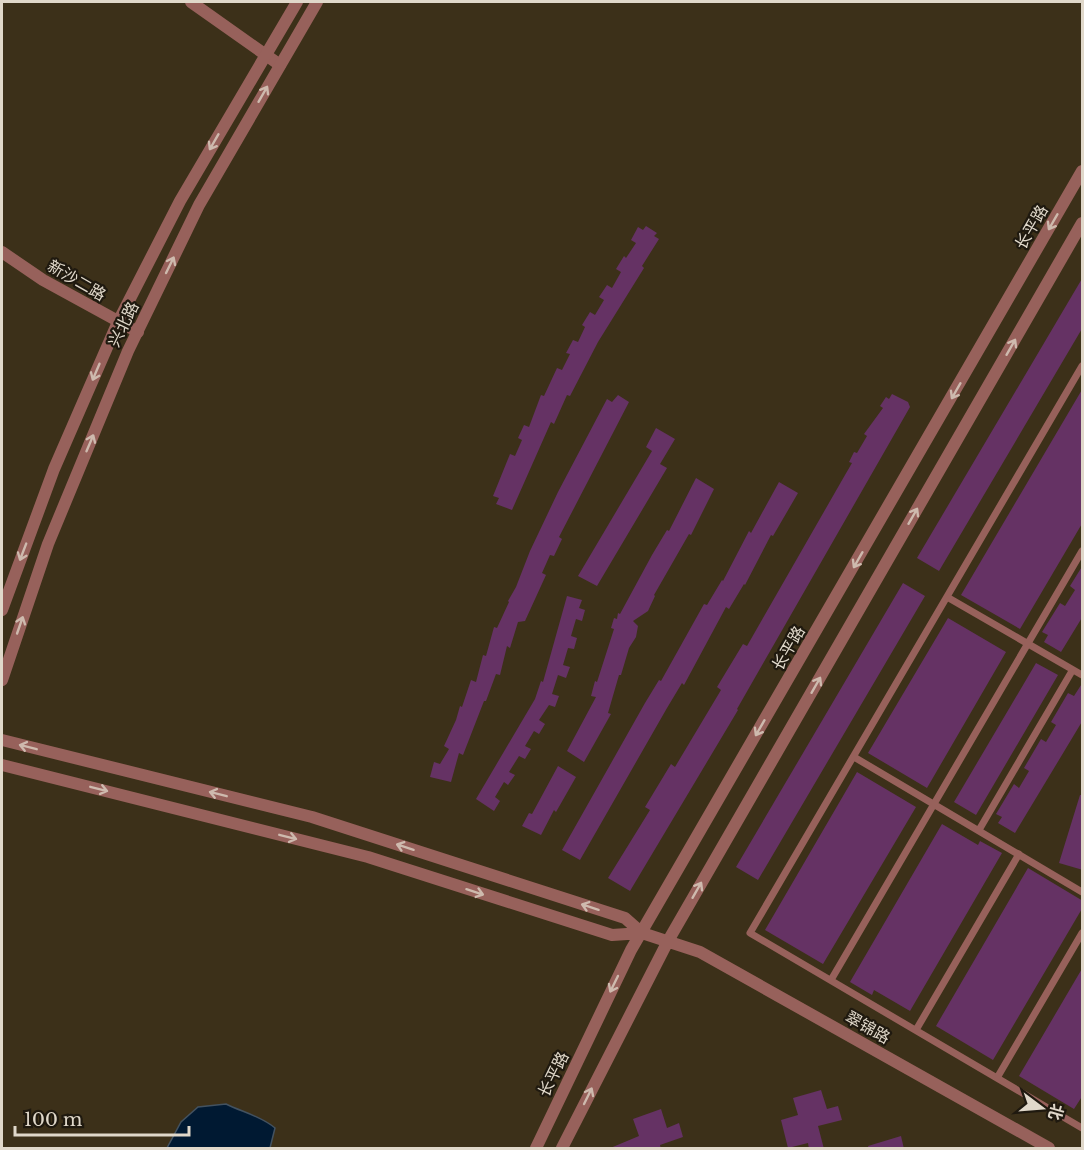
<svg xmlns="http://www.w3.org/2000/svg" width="1084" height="1150" font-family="'Libre Baskerville','Noto Sans SC',serif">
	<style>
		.water { fill: #001932; stroke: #435260; stroke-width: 1.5 }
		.building { fill: #653264 }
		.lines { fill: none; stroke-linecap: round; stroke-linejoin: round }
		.service { stroke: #97615b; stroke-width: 7 }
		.minor { stroke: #97615b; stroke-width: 12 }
		.tertiary { stroke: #97615b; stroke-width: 12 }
		.oneway { stroke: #cebaae }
		.labels { text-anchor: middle; stroke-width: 4.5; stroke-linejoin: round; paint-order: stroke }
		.street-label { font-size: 16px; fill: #e0d8ca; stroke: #1f190f }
	</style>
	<rect width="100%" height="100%" fill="#3c3019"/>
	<path class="water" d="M 226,1104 C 242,1112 261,1116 275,1128 L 270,1148 L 167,1148 L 181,1122 L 198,1107 Z"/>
	<path class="building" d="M 646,226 L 657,233 L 654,236 L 659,239 L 642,266 L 644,268 L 598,342 L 570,396 L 567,395 L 554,424 L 551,422 L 512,510 L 496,504 L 499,498 L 493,496 L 510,454 L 515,456 L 522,440 L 518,438 L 524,425 L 529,427 L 541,395 L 544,396 L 557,368 L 562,370 L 570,354 L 566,353 L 573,340 L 578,342 L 585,327 L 582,325 L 590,312 L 595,315 L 604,300 L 599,297 L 607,285 L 612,288 L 621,272 L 616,269 L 624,256 L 626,258 L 636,243 L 631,240 L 638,227 L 643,230 Z
		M 1083,277 L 1083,327 L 939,571 L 917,558 Z
		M 1083,388 L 1083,522 L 1020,629 L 961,595 Z
		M 892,394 L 908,402 L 910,407 L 737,709 L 738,710 L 630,891 L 608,878 L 650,810 L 645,807 L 671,764 L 675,767 L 721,690 L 717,687 L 743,644 L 747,646 L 845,475 L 852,463 L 849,462 L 854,452 L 857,453 L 867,436 L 864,434 L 883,408 L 880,406 L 886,397 L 889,399 Z
		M 618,395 L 629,402 L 559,537 L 562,539 L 554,556 L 550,555 L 542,573 L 546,575 L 525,621 L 518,622 L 510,648 L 507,646 L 500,675 L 496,674 L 486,701 L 484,701 L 463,755 L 459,753 L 451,782 L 430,777 L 434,762 L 440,764 L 449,749 L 444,746 L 456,720 L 460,706 L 462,707 L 471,680 L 476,682 L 483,655 L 486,656 L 494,627 L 497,628 L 509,602 L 508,601 L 516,587 L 530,551 L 558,492 L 607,399 L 612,402 Z
		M 656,428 L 675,439 L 660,464 L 667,468 L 597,586 L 578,576 L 652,451 L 646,447 Z
		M 696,478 L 714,489 L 691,535 L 689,534 L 654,595 L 655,596 L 648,611 L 633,621 L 638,626 L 636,637 L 629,648 L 621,675 L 619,675 L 608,713 L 611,714 L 584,762 L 567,751 L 596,697 L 591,696 L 595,681 L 597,682 L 614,629 L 611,628 L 614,618 L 617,619 L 618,613 L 620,614 L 652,555 L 667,530 L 669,531 Z
		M 779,482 L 798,493 L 773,536 L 771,535 L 745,585 L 744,584 L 729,609 L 726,607 L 684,685 L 682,683 L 667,708 L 580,860 L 562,850 L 645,703 L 659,680 L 661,681 L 704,604 L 707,605 L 722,580 L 723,581 L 749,531 L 751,533 Z
		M 1083,565 L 1083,616 L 1061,652 L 1044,642 L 1048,635 L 1042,632 L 1060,603 L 1065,606 L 1075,590 L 1070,586 Z
		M 903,583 L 925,596 L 758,880 L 736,867 Z
		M 567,596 L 582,600 L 579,608 L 585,610 L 582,621 L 576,619 L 571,636 L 577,638 L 574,649 L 568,648 L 563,665 L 570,667 L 566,678 L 558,675 L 552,694 L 559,696 L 555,707 L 549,705 L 539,720 L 545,724 L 539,734 L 534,731 L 525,746 L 531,749 L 525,759 L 519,756 L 509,772 L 515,775 L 508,785 L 504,782 L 495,797 L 500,801 L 494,811 L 476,799 L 535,699 L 541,681 L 543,682 Z
		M 948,618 L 1006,652 L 927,788 L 868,753 Z
		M 1036,663 L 1058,675 L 976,815 L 954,802 Z
		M 1083,682 L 1083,720 L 1015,833 L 998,823 L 1002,817 L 996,814 L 1014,784 L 1019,788 L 1029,771 L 1024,768 L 1041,739 L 1046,742 L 1056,725 L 1051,722 L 1068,693 L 1074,696 Z
		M 558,766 L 576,777 L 556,812 L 554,810 L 541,835 L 522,826 L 529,813 L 532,814 Z
		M 857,772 L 916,807 L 823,964 L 765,930 Z
		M 1080,795 L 1083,795 L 1083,870 L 1059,863 Z
		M 942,824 L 978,845 L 980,841 L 1002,853 L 910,1011 L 874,990 L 872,995 L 850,982 Z
		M 1028,868 L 1083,901 L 1083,907 L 993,1060 L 936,1026 Z
		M 1083,967 L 1083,1095 L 1074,1109 L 1019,1076 Z
		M 821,1090 L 827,1109 L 838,1106 L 842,1120 L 818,1126 L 824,1149 L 809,1149 L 808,1143 L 788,1148 L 781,1120 L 798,1115 L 793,1098 Z
		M 661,1109 L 667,1128 L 679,1123 L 683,1137 L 660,1145 L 661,1149 L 608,1149 L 639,1136 L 633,1119 Z
		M 901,1136 L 904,1149 L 869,1149 L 868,1146 Z"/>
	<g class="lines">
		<path class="service" d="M 1082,366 L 750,933 L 1082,1128
			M 947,597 L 1082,675
			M 854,757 L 1082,892
			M 979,830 L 1072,671
			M 831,980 L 1082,551
			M 916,1030 L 1019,854
			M 997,1078 L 1082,933"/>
		<path class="minor" d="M 191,2 L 280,65
			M 2,252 L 43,280 L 138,332"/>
		<path class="tertiary" d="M 2,610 L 54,469 L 118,322 L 180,201 L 297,2
			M 2,680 L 48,544 L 128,351 L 199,205 L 317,2
			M 2,740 L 312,817 L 625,918 L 642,933
			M 2,765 L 368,857 L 612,935 L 642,933 L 700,952 L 1049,1148
			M 536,1148 L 631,950 L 1082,171
			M 562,1148 L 668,941 L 1082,223"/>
	</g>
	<defs><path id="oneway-shaft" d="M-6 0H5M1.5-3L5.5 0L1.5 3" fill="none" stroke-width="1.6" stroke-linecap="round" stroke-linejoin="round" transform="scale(1.5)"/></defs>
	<g class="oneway">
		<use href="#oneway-shaft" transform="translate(263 94) rotate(-60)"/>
		<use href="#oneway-shaft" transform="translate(214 142) rotate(120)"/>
		<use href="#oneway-shaft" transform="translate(1053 222) rotate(120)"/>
		<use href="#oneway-shaft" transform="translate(170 265) rotate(-64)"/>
		<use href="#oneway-shaft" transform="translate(1011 347) rotate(-60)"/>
		<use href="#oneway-shaft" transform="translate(96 372) rotate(113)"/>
		<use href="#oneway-shaft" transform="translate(956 391) rotate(120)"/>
		<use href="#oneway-shaft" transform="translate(90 443) rotate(-67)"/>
		<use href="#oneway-shaft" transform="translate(913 516) rotate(-60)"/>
		<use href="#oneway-shaft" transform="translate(23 552) rotate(111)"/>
		<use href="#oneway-shaft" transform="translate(858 560) rotate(120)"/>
		<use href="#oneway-shaft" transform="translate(20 625) rotate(-71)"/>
		<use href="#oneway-shaft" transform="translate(816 685) rotate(-60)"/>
		<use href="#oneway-shaft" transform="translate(760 728) rotate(120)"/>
		<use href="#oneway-shaft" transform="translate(28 747) rotate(-166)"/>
		<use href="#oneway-shaft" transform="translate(99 789) rotate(14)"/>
		<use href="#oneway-shaft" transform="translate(218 794) rotate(-166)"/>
		<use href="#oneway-shaft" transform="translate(288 837) rotate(14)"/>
		<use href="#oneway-shaft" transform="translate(405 847) rotate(-162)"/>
		<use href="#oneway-shaft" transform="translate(697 890) rotate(-60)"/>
		<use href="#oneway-shaft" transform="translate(475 892) rotate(18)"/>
		<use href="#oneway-shaft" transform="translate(590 907) rotate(-162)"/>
		<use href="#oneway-shaft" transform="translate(614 984) rotate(116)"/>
		<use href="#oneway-shaft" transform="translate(588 1096) rotate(-64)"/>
	</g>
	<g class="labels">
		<g class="street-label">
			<text transform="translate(1031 227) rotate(-60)" y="6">长平路</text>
			<text transform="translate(77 280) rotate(30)" y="6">新沙二路</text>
			<text transform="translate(123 324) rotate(-64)" y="6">兴北路</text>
			<text transform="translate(788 648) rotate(-60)" y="6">长平路</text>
			<text transform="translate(868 1027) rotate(29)" y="6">翠锦路</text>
			<text transform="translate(553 1074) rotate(-64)" y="6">长平路</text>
		</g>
	</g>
	<rect width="1084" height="1150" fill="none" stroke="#e0d8ca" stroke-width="6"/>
	<g transform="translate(1042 1108) rotate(106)" stroke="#1f190f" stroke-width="4.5" paint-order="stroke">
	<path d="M0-4.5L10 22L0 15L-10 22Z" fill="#e0d8ca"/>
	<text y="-9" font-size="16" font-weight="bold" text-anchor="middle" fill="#e0d8ca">北</text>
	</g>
	<path d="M15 1126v9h174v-9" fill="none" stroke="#e0d8ca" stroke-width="3"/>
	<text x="24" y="1126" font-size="18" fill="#e0d8ca" stroke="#1f190f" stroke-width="4.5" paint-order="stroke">100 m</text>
</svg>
